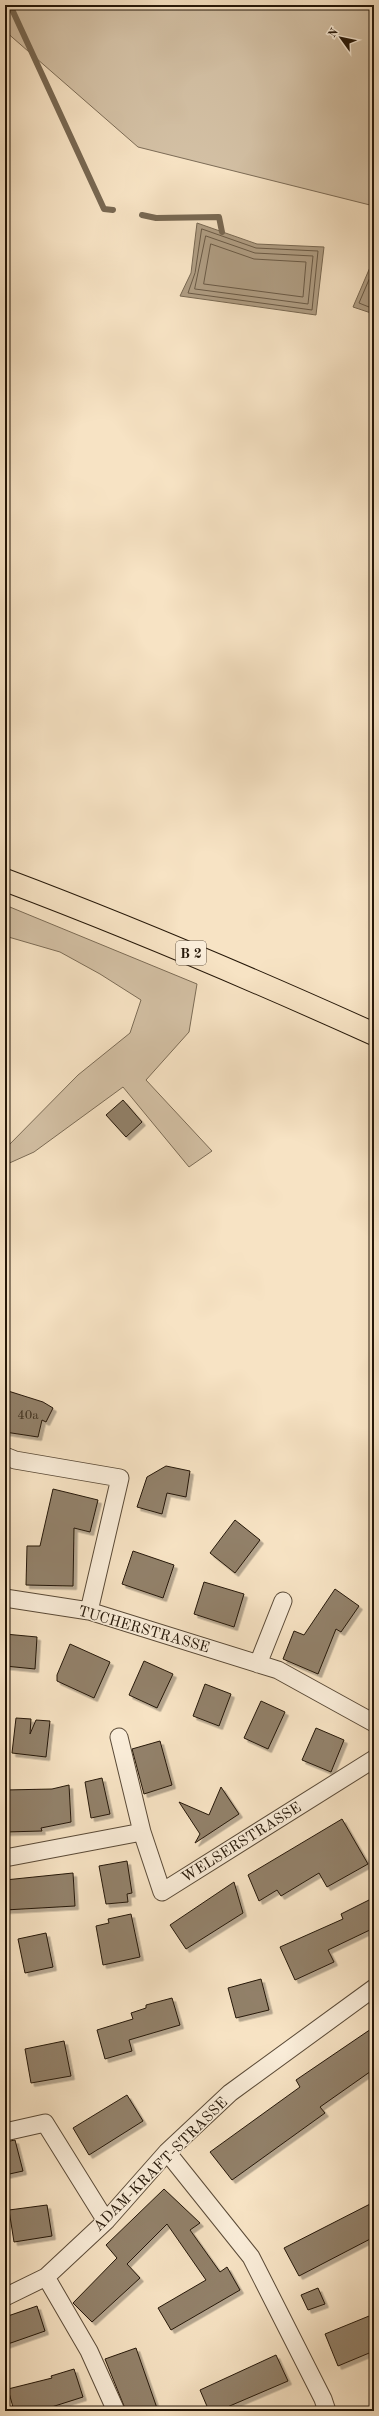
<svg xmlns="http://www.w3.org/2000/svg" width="379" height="2416" font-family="'Old Standard TT',serif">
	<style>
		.green { fill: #d3c0a4; stroke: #7c6c56 }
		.water { fill: #b09e84; stroke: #786852 }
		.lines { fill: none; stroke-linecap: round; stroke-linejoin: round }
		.shore { stroke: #6a5a46; stroke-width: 1 }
		.stream { stroke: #786852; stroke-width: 6 }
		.building { fill: #92816a; stroke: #251708; filter: url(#shadow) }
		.street-casing { stroke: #5a4a37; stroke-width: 19 }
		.primary-casing { stroke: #251708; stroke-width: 24 }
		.street { stroke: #faedd9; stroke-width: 17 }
		.primary { stroke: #f7e3c4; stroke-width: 22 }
		.labels { text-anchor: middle; stroke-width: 3; stroke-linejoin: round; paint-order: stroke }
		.number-label { font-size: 13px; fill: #403220 }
		.shield { fill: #faedd9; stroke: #655747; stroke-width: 1 }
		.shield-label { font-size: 14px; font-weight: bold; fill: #251708 }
		.street-label { font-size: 15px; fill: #251708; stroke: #faedd9 }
	</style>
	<defs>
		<filter id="shadow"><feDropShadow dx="3.5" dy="3.5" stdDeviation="0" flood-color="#0004"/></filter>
	</defs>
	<rect width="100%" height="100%" fill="#f7e3c4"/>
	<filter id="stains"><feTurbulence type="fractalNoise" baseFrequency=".005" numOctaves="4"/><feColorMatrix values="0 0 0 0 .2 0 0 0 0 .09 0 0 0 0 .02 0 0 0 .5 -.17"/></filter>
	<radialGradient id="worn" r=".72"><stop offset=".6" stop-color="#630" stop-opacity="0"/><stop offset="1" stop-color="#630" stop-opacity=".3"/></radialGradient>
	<path class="green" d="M 5,5 L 374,5 L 374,206 L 138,147 L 5,31 Z
		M 5,905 L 197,984 L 189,1032 L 146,1080 L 212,1151 L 189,1167 L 123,1087 L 34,1152 L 5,1165 L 5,1149 L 78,1075 L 130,1033 L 141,1000 L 100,974 L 60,952 L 5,936 Z"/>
	<path class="water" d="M 197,223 L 257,244 L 324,247 L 316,315 L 180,296 L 191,273 Z
		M 374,258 L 374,314 L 353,307 Z"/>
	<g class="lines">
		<path class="shore" d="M 202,229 L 256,248 L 318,251 L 312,310 L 188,293 L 195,273 Z
			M 206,236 L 255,253 L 313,256 L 308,304 L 195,289 Z
			M 211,244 L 254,259 L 306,262 L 303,297 L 204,284 Z
			M 374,268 L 359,303 L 374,309"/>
		<path class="stream" d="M 10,5 L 104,209 L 113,210
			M 142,215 L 156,218 L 219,217 L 222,232"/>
	</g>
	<path class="building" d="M 123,1100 L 142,1122 L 126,1137 L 106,1115 Z
		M 5,1390 L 43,1402 L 53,1408 L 46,1422 L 42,1420 L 38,1437 L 5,1432 L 8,1409 L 5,1408 Z
		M 166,1466 L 190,1471 L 186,1497 L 167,1493 L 162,1514 L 137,1507 L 147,1477 Z
		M 53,1489 L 98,1500 L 90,1532 L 74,1528 L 73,1586 L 26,1585 L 27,1546 L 40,1546 Z
		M 235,1520 L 260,1540 L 235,1573 L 210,1553 Z
		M 133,1551 L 174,1565 L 163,1598 L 122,1584 Z
		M 204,1582 L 244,1594 L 234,1627 L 194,1614 Z
		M 335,1589 L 359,1606 L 341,1632 L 336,1629 L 318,1674 L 283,1659 L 294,1631 L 304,1635 Z
		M 5,1634 L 37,1637 L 35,1669 L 5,1666 Z
		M 70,1644 L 110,1662 L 94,1698 L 57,1681 L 57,1675 Z
		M 144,1661 L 173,1674 L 157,1708 L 129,1695 Z
		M 205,1684 L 231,1694 L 219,1726 L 193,1716 Z
		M 261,1701 L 285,1712 L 268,1749 L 244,1738 Z
		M 16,1718 L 31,1719 L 30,1734 L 36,1720 L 50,1721 L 46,1757 L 12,1753 Z
		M 316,1728 L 344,1740 L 331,1772 L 302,1760 Z
		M 160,1741 L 172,1785 L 144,1794 L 132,1749 Z
		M 102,1778 L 110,1814 L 91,1818 L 85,1782 Z
		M 69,1785 L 71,1822 L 41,1828 L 42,1831 L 5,1832 L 5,1790 L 52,1789 Z
		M 221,1787 L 239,1814 L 195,1843 L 200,1834 L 179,1802 L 209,1815 Z
		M 342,1819 L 368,1864 L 327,1887 L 319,1873 L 281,1896 L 277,1890 L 259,1901 L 248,1875 Z
		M 127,1861 L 132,1893 L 127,1894 L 128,1902 L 106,1904 L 99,1866 Z
		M 73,1873 L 75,1906 L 5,1910 L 5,1880 Z
		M 234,1882 L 243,1913 L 186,1949 L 170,1925 Z
		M 369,1900 L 374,1910 L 374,1928 L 328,1950 L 334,1962 L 295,1980 L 280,1947 L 343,1919 L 341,1914 Z
		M 131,1914 L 140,1957 L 103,1965 L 96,1926 L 109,1923 L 108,1919 Z
		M 46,1933 L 53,1967 L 25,1973 L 18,1939 Z
		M 261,1979 L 269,2010 L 236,2018 L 228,1988 Z
		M 172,1998 L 180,2025 L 129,2040 L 132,2051 L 105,2059 L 97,2030 L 133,2019 L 131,2013 L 146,2008 L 146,2005 Z
		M 374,2027 L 374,2069 L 320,2107 L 325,2113 L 232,2180 L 210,2152 L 300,2087 L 296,2080 Z
		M 64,2041 L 71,2076 L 31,2083 L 25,2049 Z
		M 127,2095 L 143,2121 L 89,2155 L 73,2128 Z
		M 15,2140 L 23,2171 L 5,2175 L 5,2142 Z
		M 164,2189 L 200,2223 L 190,2230 L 220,2272 L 227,2267 L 240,2290 L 171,2330 L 158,2308 L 206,2280 L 167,2224 L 127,2264 L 140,2278 L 92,2322 L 73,2303 L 117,2258 L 106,2245 Z
		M 374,2202 L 374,2237 L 299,2276 L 284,2248 Z
		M 47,2205 L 52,2236 L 14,2242 L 9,2210 Z
		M 318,2288 L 325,2304 L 308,2310 L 301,2295 Z
		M 37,2306 L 45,2331 L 5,2345 L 5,2317 Z
		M 374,2314 L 374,2351 L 338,2366 L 325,2334 Z
		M 136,2348 L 158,2411 L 126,2411 L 105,2359 Z
		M 276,2355 L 288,2381 L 218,2411 L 209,2411 L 200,2390 Z
		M 74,2369 L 83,2397 L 39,2411 L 14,2411 L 8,2389 L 52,2378 L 51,2376 Z"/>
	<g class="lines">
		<g class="street-casing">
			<path id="street" d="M 5,1456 L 15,1460 L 120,1478 L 89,1611
				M 5,1598 L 89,1611 L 278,1670 L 374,1723
				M 258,1664 L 283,1601
				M 119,1737 L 142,1832
				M 5,1858 L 142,1832 L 162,1892 L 374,1759
				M 5,2132 L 45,2123 L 106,2221
				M 167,2152 L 251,2257 L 323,2399 L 327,2411
				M 46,2277 L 89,2351 L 116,2411
				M 5,2297 L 46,2277 L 106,2221 L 167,2152 L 230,2093 L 374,1988"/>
		</g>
		<g class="primary-casing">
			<path id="primary" d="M 5,880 C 130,927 252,979 374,1034"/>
		</g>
		<use href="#street" class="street"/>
		<use href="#primary" class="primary"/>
	</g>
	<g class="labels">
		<g class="number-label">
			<text x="28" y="1419">40a</text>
		</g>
		<rect class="shield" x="176" y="941" width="30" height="24" rx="3"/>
		<g class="shield-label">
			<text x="191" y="958">B 2</text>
		</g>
		<g class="street-label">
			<text transform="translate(144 1629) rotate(16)" y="5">TUCHERSTRASSE</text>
			<text transform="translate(241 1842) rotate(-32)" y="5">WELSERSTRASSE</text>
			<text transform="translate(160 2164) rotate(-45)" y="5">ADAM-KRAFT-STRASSE</text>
		</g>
	</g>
	<rect width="379" height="2416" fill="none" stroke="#f7e3c4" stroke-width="20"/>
	<rect x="6" y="6" width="367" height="2404" fill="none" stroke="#251708" stroke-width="2"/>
	<rect x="10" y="10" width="359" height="2396" fill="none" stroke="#251708"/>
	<g transform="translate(341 38) rotate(303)" stroke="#faedd9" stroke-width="3" paint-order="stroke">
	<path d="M0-3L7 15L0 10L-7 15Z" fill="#251708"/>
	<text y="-6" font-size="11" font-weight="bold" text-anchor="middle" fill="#251708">N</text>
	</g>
	<rect width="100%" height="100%" filter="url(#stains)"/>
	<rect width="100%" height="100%" fill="url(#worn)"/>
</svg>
